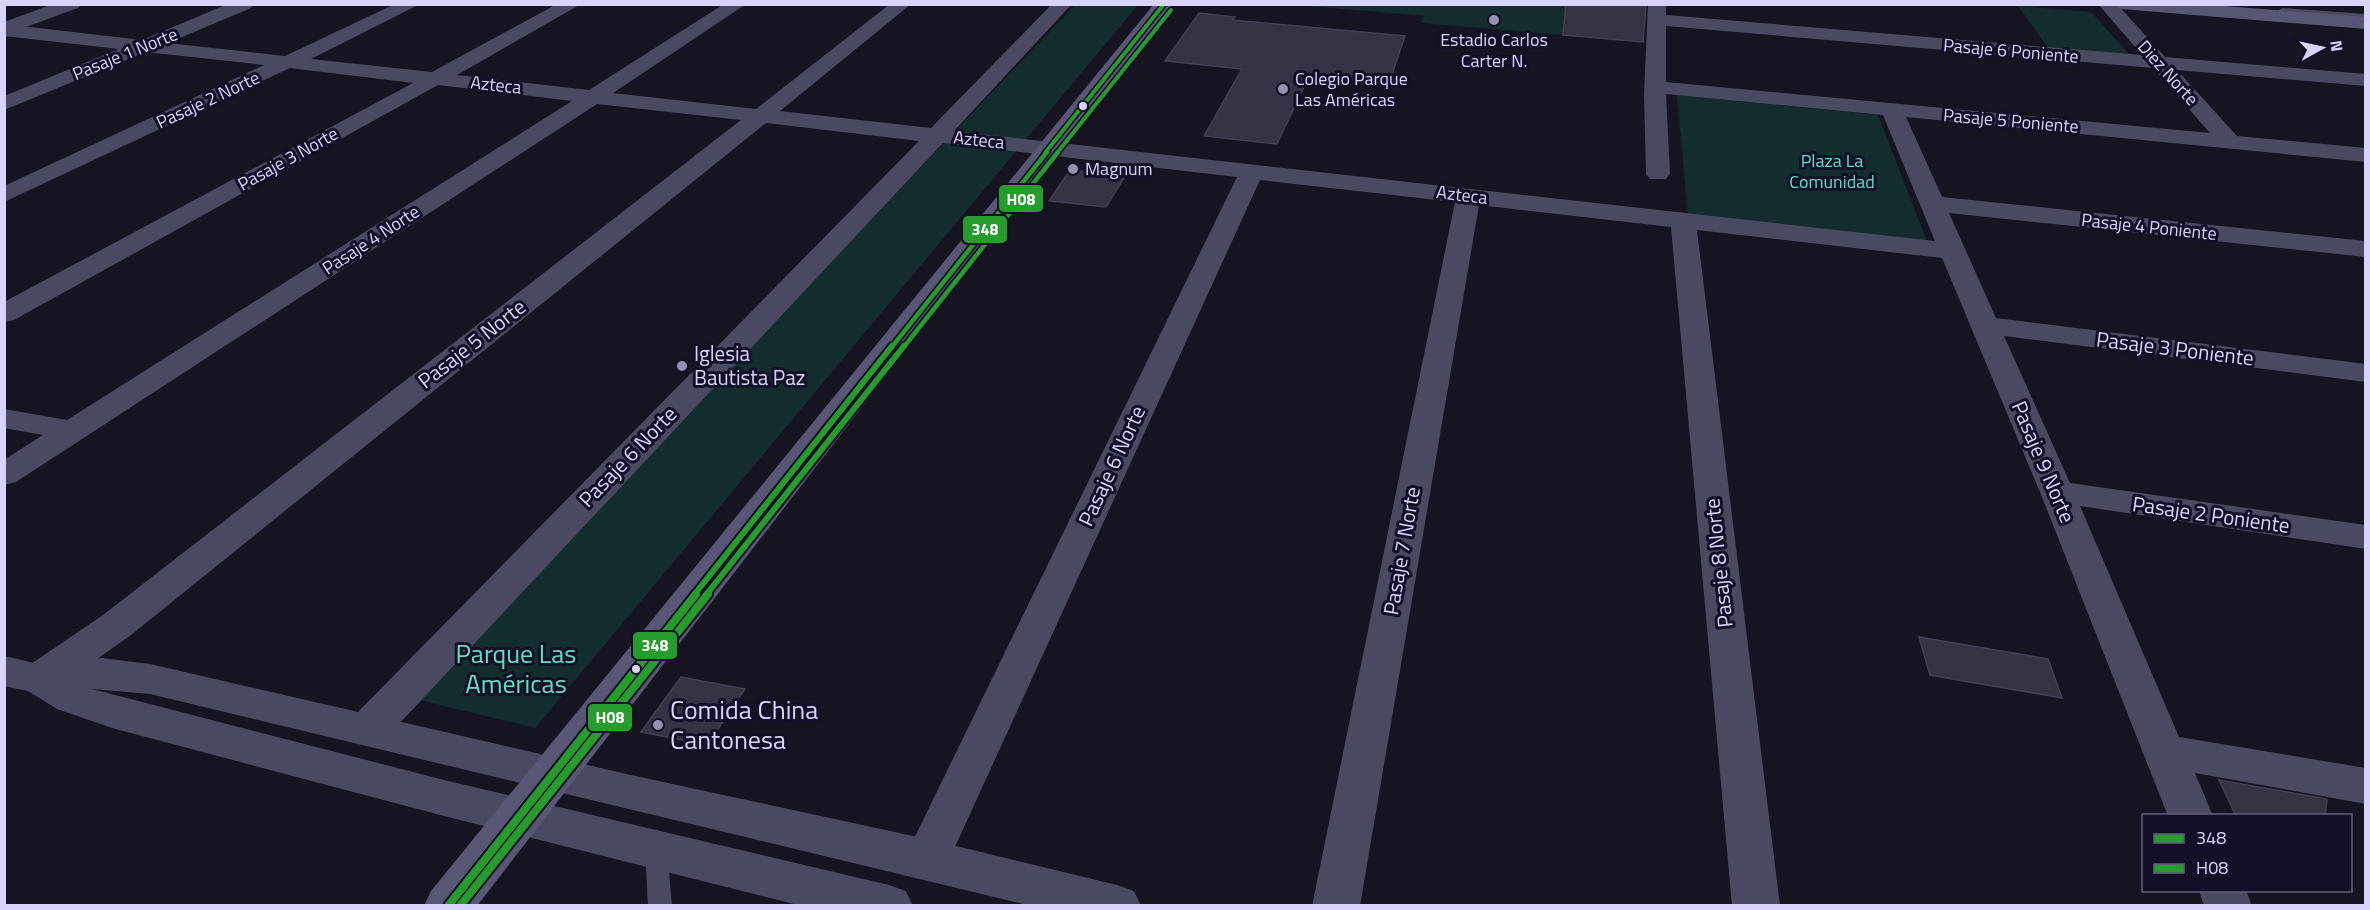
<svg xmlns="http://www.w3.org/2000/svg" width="2370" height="910" font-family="'Titillium Web',sans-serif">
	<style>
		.green { fill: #132c2d }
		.building { fill: #343243; stroke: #433f54; stroke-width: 1.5 }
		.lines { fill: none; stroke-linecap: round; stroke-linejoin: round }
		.service { fill: #4a4962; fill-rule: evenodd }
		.minor { fill: #4a4962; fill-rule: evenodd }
		.tertiary { fill: #4a4962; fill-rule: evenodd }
		.secondary { fill: #575674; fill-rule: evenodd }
		.bus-1-far3-casing { stroke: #130f26; stroke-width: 7 }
		.bus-1-far2-casing { stroke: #130f26; stroke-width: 8 }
		.bus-1-far1-casing { stroke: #130f26; stroke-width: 10 }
		.bus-1-casing { stroke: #130f26; stroke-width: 12 }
		.bus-2-far3-casing { stroke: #130f26; stroke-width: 7 }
		.bus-2-far2-casing { stroke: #130f26; stroke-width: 8 }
		.bus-2-far1-casing { stroke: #130f26; stroke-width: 10 }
		.bus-2-casing { stroke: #130f26; stroke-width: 12 }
		.bus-1-far3 { stroke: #269c2c; stroke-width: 4 }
		.bus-1-far2 { stroke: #269c2c; stroke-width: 4.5 }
		.bus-1-far1 { stroke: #269c2c; stroke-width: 6 }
		.bus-1 { stroke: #269c2c; stroke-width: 8 }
		.bus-2-far3 { stroke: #269c2c; stroke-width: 4 }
		.bus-2-far2 { stroke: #269c2c; stroke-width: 4.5 }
		.bus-2-far1 { stroke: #269c2c; stroke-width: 6 }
		.bus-2 { stroke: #269c2c; stroke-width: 8 }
		.poi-dot { fill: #9591b1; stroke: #130f26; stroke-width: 2 }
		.bus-dot { fill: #d9d4ff; stroke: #130f26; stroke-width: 2 }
		.labels { text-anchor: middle; stroke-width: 6; stroke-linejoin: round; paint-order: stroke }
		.far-poi-label { font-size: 18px; fill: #d9d4ff; stroke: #130f26; text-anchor: start }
		.far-street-label { font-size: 18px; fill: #d9d4ff; stroke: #130f26 }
		.far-park-label { font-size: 18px; fill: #5fe0c0; stroke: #130f26 }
		.street-label { font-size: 21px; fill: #d9d4ff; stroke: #130f26 }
		.poi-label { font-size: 21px; fill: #d9d4ff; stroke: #130f26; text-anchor: start }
		.near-park-label { font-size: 26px; fill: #5fe0c0; stroke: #130f26 }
		.near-poi-label { font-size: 26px; fill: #d9d4ff; stroke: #130f26; text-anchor: start }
		.line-badge { stroke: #130f26; stroke-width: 2 }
		.badge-label { font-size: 16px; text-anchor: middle; font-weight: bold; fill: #fff }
	</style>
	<rect width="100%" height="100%" fill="#161421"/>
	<path class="green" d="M 1075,5 L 1138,5 L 535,728 L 416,699 Z
		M 1298,5 L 1566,5 L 1563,35 L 1421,23 L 1424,16 Z
		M 2018,6 L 2091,12 L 2130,55 L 2049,49 Z
		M 1677,95 L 1878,115 L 1928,244 L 1688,216 Z"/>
	<path class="building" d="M 1566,4 L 1646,4 L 1643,42 L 1563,35 Z
		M 1199,13 L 1235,17 L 1232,20 L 1405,36 L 1389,83 L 1309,76 L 1277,144 L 1204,136 L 1242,69 L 1165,61 Z
		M 1070,170 L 1125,176 L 1106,207 L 1049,201 Z
		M 1919,637 L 2048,659 L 2062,698 L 1930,675 Z
		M 681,677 L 745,689 L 707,745 L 641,732 Z
		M 2219,780 L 2327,799 L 2325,816 L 2236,816 Z"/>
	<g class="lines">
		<path class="service" d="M 2282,8 L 2366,14 L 2366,20 L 2279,13 L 2277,11 Z
			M 656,839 L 664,842 L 667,849 L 672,906 L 648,906 L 645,849 L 648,842 Z"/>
		<path class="minor" d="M 228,4 L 254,4 L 251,8 L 168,43 L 285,56 L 395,4 L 420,4 L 311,59 L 432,72 L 557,4 L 581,4 L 457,75 L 589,90 L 724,4 L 746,4 L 613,93 L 756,109 L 890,4 L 911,4 L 780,111 L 931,128 L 1052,4 L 1072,4 L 954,131 L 1935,241 L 1883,115 L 1666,94 L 1670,174 L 1666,179 L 1650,179 L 1646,174 L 1644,95 L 1648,4 L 1666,4 L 1666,15 L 2142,55 L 2098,4 L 2117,4 L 2165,57 L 2366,74 L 2366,86 L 2177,70 L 2237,136 L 2366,148 L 2366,162 L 1906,117 L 1942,197 L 2366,241 L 2366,257 L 1949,213 L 1996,318 L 2366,364 L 2366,382 L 2004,336 L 2070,483 L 2366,525 L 2366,549 L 2080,506 L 2179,737 L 2366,768 L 2366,804 L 2195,773 L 2213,816 L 2168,816 L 2040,492 L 1942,258 L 1697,230 L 1780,906 L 1732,906 L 1671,227 L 1479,205 L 1360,906 L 1312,906 L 1455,202 L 1260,180 L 943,873 L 927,879 L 911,873 L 904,859 L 1237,177 L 943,143 L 383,741 L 368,745 L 353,741 L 347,729 L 353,717 L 919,141 L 766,123 L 131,635 L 53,690 L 39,694 L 25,690 L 19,679 L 25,668 L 103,615 L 741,120 L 597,104 L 16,482 L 4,485 L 4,460 L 43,435 L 4,428 L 4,409 L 67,420 L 572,101 L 438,85 L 14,320 L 4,322 L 4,302 L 413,83 L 290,68 L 4,202 L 4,186 L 264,65 L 146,52 L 4,110 L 4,96 L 119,49 L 4,36 L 4,24 L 142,40 ZM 1666,26 L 2153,68 L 2210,133 L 1666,82 Z
			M 2199,890 L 2246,890 L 2252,906 L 2204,906 Z"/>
		<path class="tertiary" d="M 53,4 L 81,4 L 78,8 L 4,35 L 4,22 Z
			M 4,656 L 39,664 L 102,658 L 150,664 L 631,775 L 927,839 L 1117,885 L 1134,891 L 1141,906 L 1032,906 L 150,694 L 92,689 L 444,780 L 889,885 L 906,891 L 913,906 L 802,906 L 444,816 L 112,728 L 57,709 L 28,691 L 4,686 Z"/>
		<path class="secondary" d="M 1154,4 L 1173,4 L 477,906 L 424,906 L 431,891 Z
			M 2112,4 L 2199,4 L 2366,17 L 2366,29 L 2121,9 Z"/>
		<g class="bus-1-far3-casing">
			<path id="bus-1-far3" d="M 1045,153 L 1164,4"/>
		</g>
		<g class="bus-1-far2-casing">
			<path id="bus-1-far2" d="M 891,348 L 1047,152"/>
		</g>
		<g class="bus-1-far1-casing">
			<path id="bus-1-far1" d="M 694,595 L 892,346"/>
		</g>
		<g class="bus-1-casing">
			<path id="bus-1" d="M 448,906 L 696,594"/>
		</g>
		<g class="bus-2-far3-casing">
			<path id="bus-2-far3" d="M 1057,153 L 1171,10"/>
		</g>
		<g class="bus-2-far2-casing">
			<path id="bus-2-far2" d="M 903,348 L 1058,152"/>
		</g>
		<g class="bus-2-far1-casing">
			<path id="bus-2-far1" d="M 706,595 L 904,346"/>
		</g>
		<g class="bus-2-casing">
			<path id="bus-2" d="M 460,906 L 708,594"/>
		</g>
		<use href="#bus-1-far3" class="bus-1-far3"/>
		<use href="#bus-1-far2" class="bus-1-far2"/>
		<use href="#bus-1-far1" class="bus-1-far1"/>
		<use href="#bus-1" class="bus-1"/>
		<use href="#bus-2-far3" class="bus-2-far3"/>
		<use href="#bus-2-far2" class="bus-2-far2"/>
		<use href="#bus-2-far1" class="bus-2-far1"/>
		<use href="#bus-2" class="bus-2"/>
	</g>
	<g class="poi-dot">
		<circle cx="1494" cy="20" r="6"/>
		<circle cx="1283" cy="89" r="6"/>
		<circle cx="1073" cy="169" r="6"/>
		<circle cx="682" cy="366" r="6"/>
		<circle cx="658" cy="725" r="6"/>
	</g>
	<g class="bus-dot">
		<circle cx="1083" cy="106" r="5"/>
		<circle cx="636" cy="669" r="5"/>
	</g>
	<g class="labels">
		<g class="far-poi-label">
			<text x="1494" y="46" text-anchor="middle">Estadio Carlos<tspan x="1494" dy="21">Carter N.</tspan></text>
			<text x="1295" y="85">Colegio Parque<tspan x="1295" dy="21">Las Américas</tspan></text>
			<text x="1085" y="175">Magnum</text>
		</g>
		<g class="far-street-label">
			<text transform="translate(2011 51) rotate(5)" y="6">Pasaje 6 Poniente</text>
			<text transform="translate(125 54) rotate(-22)" y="6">Pasaje 1 Norte</text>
			<text transform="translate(2168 73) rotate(48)" y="6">Diez Norte</text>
			<text transform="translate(496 85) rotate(6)" y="6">Azteca</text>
			<text transform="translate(208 100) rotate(-25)" y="6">Pasaje 2 Norte</text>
			<text transform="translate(2011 121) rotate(5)" y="6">Pasaje 5 Poniente</text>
			<text transform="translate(979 140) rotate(6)" y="6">Azteca</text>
			<text transform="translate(288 159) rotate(-29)" y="6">Pasaje 3 Norte</text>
			<text transform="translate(1462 195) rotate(7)" y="6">Azteca</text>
			<text transform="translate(2149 227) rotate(6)" y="6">Pasaje 4 Poniente</text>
			<text transform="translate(371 240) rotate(-33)" y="6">Pasaje 4 Norte</text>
		</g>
		<g class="far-park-label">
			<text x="1832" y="167">Plaza La<tspan x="1832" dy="21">Comunidad</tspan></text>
		</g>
		<g class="street-label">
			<text transform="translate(472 344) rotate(-38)" y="7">Pasaje 5 Norte</text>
			<text transform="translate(2175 349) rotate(7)" y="7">Pasaje 3 Poniente</text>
			<text transform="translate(628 457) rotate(-46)" y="7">Pasaje 6 Norte</text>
			<text transform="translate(2043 462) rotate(67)" y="7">Pasaje 9 Norte</text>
			<text transform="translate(1112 466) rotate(-65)" y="7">Pasaje 6 Norte</text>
			<text transform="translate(2211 515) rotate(8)" y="7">Pasaje 2 Poniente</text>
			<text transform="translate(1402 551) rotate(-80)" y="7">Pasaje 7 Norte</text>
			<text transform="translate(1719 563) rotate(-96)" y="7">Pasaje 8 Norte</text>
		</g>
		<g class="poi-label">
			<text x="694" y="361">Iglesia<tspan x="694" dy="24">Bautista Paz</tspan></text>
		</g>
		<g class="near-park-label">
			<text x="516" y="663">Parque Las<tspan x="516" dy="30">Américas</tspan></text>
		</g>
		<g class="near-poi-label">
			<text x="670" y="719">Comida China<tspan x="670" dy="30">Cantonesa</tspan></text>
		</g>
	</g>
	<g class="line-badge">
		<rect x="998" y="184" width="46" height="29" rx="6" fill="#269c2c"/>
		<rect x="962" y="215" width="46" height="29" rx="6" fill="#269c2c"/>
		<rect x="632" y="631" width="46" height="29" rx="6" fill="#269c2c"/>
		<rect x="587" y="703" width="46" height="29" rx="6" fill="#269c2c"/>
	</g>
	<g class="badge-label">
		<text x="1021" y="205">H08</text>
		<text x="985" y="235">348</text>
		<text x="655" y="651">348</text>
		<text x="610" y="723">H08</text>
	</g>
	<rect width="2370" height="910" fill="none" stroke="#d9d4ff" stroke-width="12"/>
	<rect x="2142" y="814" width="210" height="78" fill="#130f26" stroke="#625e7d" stroke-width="1.5"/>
	<rect x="2154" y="834" width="30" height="9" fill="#269c2c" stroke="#625e7d" stroke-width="1.5"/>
	<text x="2196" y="844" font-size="18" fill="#d9d4ff">348</text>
	<rect x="2154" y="864" width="30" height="9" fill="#269c2c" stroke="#625e7d" stroke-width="1.5"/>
	<text x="2196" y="874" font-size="18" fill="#d9d4ff">H08</text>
	<g transform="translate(2322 48) rotate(82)" stroke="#130f26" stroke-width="4.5" paint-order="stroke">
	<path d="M0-4.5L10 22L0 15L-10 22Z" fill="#d9d4ff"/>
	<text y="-9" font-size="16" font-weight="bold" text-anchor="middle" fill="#d9d4ff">N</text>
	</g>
</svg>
